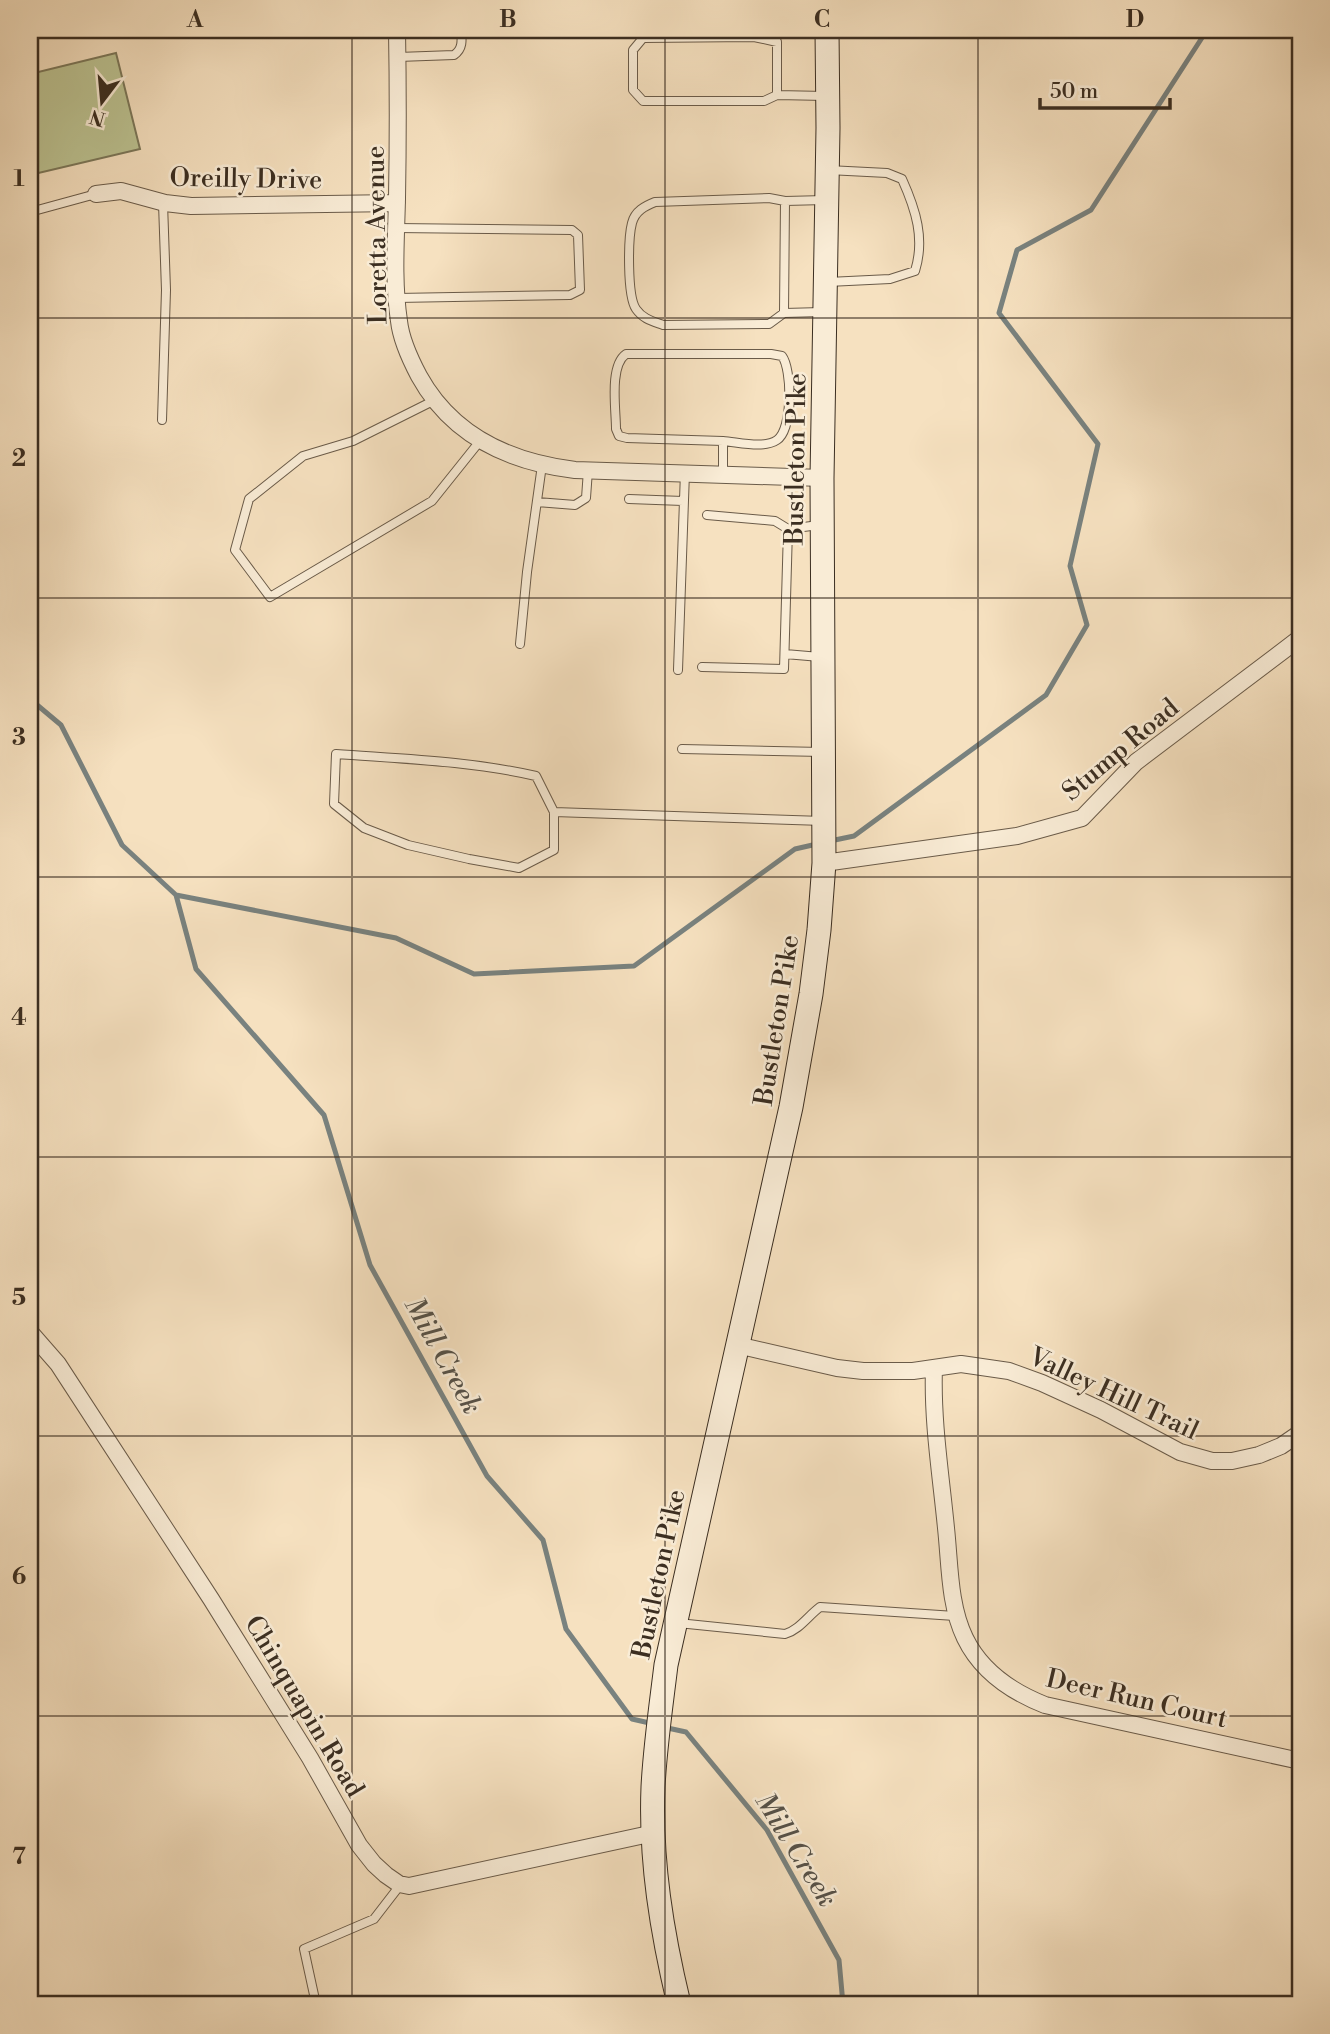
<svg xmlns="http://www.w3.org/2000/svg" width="1330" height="2034" font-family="'Libre Bodoni',serif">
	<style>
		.green { fill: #bcc392; stroke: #7c785a; stroke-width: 2 }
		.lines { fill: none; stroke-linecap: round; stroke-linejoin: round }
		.stream { stroke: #79827f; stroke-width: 5 }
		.service-casing { stroke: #6a5b49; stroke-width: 10 }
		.minor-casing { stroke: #6a5b49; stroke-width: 18 }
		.secondary-casing { stroke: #3b2e21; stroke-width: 25 }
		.service { stroke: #f9ecd6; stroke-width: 8 }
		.minor { stroke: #f9ecd6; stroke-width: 16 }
		.secondary { stroke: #f9ecd6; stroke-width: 23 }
		.grid { fill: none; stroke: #3b2e21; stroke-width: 2; stroke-opacity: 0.55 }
		.labels { text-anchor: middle; stroke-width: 5; stroke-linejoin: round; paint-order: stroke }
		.street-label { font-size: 26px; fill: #3b2e21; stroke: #f9ecd6 }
		.water-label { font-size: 28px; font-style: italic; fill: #555148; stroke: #f9ecd6 }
		.neatline { fill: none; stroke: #3b2e21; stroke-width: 2.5 }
		.grid-label { font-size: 23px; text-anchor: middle; font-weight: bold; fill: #3b2e21 }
	</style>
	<rect width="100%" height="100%" fill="#f6e1c0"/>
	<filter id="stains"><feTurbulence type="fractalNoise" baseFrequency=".00286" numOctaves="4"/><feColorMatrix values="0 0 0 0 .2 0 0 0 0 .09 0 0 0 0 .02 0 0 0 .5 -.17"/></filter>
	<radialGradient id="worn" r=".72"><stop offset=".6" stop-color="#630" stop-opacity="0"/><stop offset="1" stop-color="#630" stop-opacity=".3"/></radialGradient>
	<path class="green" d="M 116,53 L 140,149 L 30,175 L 30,74 Z"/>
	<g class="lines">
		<path class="stream" d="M 30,699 L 61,725 L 122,845 L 176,895 L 196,969 L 324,1115 L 370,1265 L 487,1476 L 543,1540 L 566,1629 L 632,1719 L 654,1724
			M 830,841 L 854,836 L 1046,695 L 1087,625 L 1070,566 L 1098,444 L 999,313 L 1017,250 L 1091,210 L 1207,30
			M 176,895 L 396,938 L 474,974 L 634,966 L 795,849 L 817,844
			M 663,1727 L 686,1732 L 767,1830 L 839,1960 L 843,2004"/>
		<g class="service-casing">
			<path id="service" d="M 398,57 L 454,55 C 463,49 462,40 461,30
				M 777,95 L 777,42 L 754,37 L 643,38 L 633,50 L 633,90 L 643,101 L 764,101 L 777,95 L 825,96
				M 828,170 L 887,173 L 902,179 C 916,210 925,239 915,271 L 890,279 L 828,282
				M 30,212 L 96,194
				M 396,228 L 572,230 L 578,235 L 580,290 L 570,295 L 397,298
				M 822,312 L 784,313 L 785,201 L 825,200
				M 784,313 L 769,324 L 663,325 C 652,321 643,319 636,309 C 627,296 628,238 632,223 C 635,211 645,206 655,202 L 769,198 L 785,201
				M 435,400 L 353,441 L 303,456 L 249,499 L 235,550 L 270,597 L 432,501 L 480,441
				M 162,420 L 166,290 L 163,203
				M 723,441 L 627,438 L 619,436 L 616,429 C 616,409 609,366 626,354 L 771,354 L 782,356 C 792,369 793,429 777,440 C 764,449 738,442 723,441 L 723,474
				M 629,499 L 683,501
				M 537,502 L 575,505 L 586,498 L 588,470
				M 707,515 L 775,521 L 788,529 L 819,525
				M 520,644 L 527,572 L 542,465
				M 785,654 L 820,657
				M 702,667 L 784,669 L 788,529
				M 678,670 L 685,472
				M 682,749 L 822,752
				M 554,812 L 554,850 L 519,868 L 469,859 L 408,845 L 364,828 L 334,804 L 336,754 C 403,759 470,761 536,776 L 554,812 L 823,821
				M 678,1623 L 785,1634 C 799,1630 808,1616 820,1607 L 955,1616
				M 316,2004 L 304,1949 L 374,1919 L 401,1884"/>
		</g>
		<g class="minor-casing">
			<path id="minor" d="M 397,30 C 398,86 398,143 397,199 C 396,240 393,281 399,321 C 401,340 410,359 419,376 C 452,436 509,462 575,470 L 822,478
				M 96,194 L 121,191 L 165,203 L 191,206 L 397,203
				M 824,863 L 1017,836 L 1082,818 L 1136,762 L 1300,638
				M 30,1332 L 58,1364 L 211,1599 L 310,1758 L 359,1845 L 374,1864 L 386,1875 L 399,1884 L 409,1886 L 654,1833
				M 737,1345 L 837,1368 L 863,1371 L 913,1371 L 961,1364 L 1009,1371 L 1042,1383 L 1101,1410 L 1180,1452 L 1212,1461 L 1232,1461 L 1259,1455 L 1281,1446 L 1300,1433
				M 934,1368 C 932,1421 941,1476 946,1528 C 950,1565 949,1605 965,1638 C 981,1671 1012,1692 1045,1705 L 1300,1761"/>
		</g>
		<g class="secondary-casing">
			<path id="secondary" d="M 679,2004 C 662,1933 650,1861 653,1787 C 655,1747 661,1706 666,1665 L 791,1107 L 811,994 L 819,930 L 824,863 L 822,478 L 828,128 L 827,30"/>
		</g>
		<use href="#service" class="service"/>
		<use href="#minor" class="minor"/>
		<use href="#secondary" class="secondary"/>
	</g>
	<path class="grid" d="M 352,30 L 352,2004M 665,30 L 665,2004M 978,30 L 978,2004M 30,318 L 1300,318M 30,598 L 1300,598M 30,877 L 1300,877M 30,1157 L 1300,1157M 30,1436 L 1300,1436M 30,1716 L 1300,1716"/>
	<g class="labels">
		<g class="street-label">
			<text transform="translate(246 178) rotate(1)" y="9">Oreilly Drive</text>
			<text transform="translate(376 235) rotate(-91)" y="9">Loretta Avenue</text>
			<text transform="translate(795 459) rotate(-89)" y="9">Bustleton Pike</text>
			<text transform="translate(1120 749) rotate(-40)" y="9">Stump Road</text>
			<text transform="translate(776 1020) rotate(-81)" y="9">Bustleton Pike</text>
			<text transform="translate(1114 1393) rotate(25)" y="9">Valley Hill Trail</text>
			<text transform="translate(658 1574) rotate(-78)" y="9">Bustleton Pike</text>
			<text transform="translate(1137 1698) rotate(13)" y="9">Deer Run Court</text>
			<text transform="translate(305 1706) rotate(59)" y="9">Chinquapin Road</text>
		</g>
		<g class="water-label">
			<text transform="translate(444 1355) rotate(61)" y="10">Mill Creek</text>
			<text transform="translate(797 1849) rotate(58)" y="10">Mill Creek</text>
		</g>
	</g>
	<rect width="1330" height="2034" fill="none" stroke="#f6e1c0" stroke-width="77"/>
	<g transform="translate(102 102) rotate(196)" stroke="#f9ecd6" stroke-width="5" paint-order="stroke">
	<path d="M0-5L12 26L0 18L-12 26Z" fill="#3b2e21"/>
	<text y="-10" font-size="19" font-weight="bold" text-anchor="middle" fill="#3b2e21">N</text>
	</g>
	<path d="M1040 98v10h130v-10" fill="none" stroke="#3b2e21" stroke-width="3.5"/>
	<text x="1050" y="98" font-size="21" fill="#3b2e21" stroke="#f9ecd6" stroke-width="5" paint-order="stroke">50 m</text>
	<rect x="38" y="38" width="1254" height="1958" class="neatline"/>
	<g class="grid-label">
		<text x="195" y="27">A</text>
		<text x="508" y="27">B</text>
		<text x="822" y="27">C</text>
		<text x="1135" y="27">D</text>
		<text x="19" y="186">1</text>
		<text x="19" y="466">2</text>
		<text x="19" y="745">3</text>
		<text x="19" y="1025">4</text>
		<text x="19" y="1305">5</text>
		<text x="19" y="1584">6</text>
		<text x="19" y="1864">7</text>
	</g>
	<rect width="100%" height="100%" filter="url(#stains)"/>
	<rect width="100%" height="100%" fill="url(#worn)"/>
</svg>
